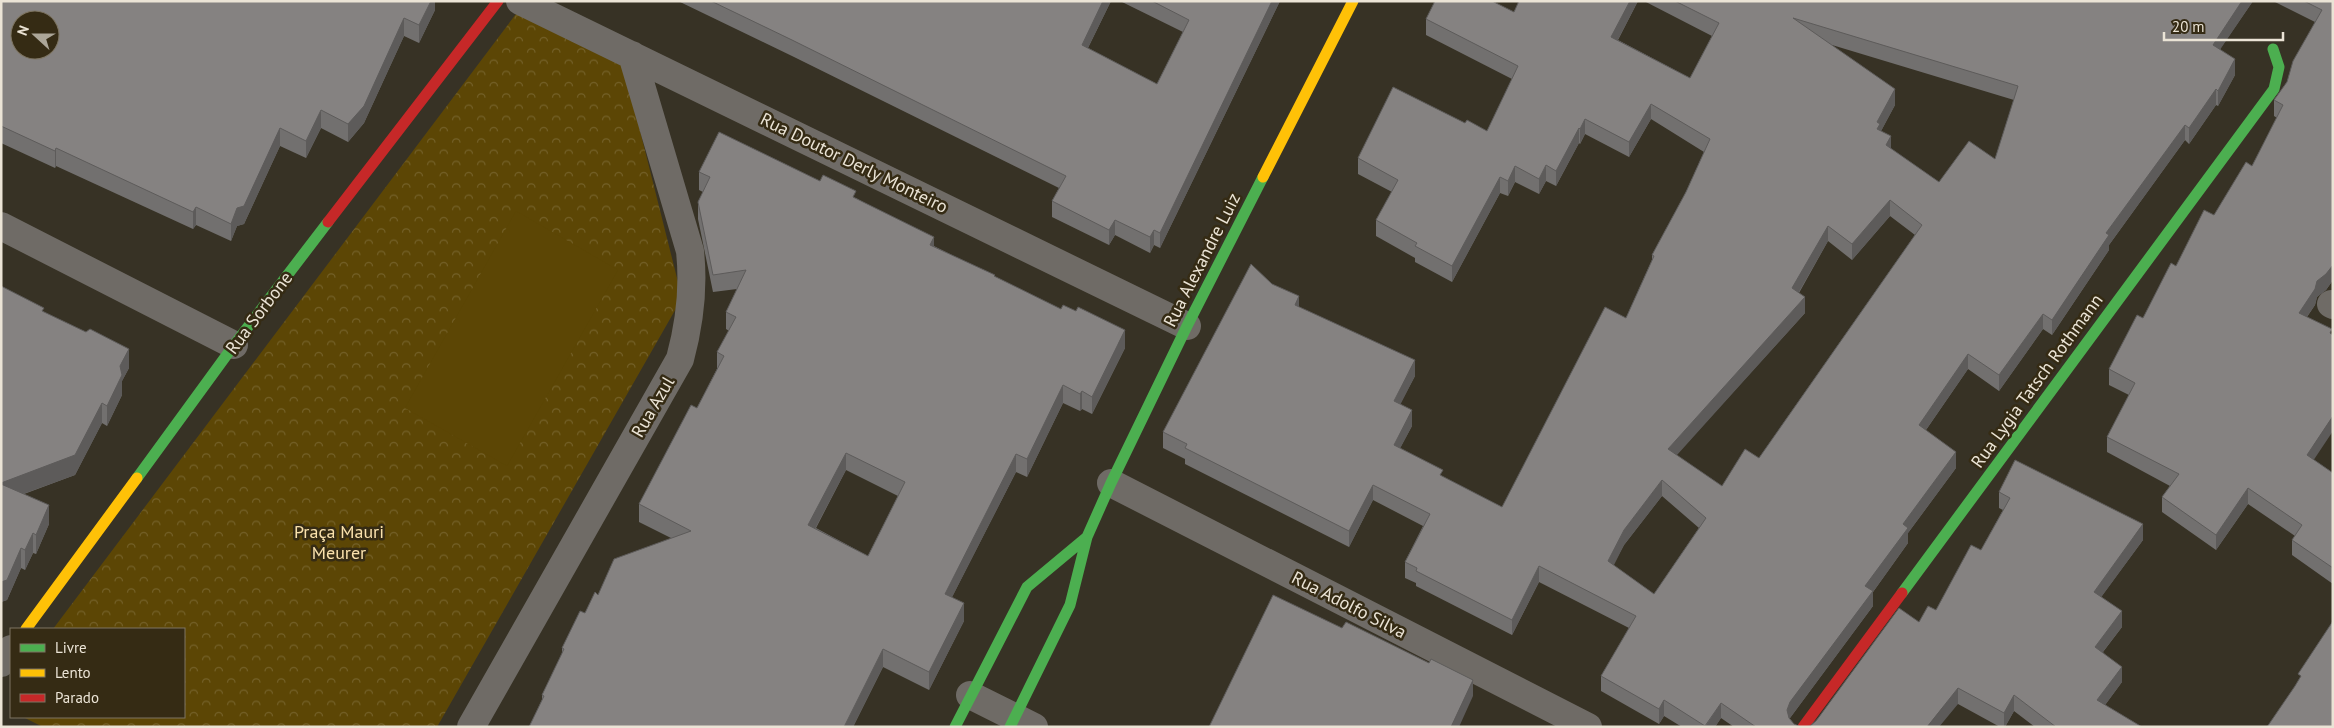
<svg xmlns="http://www.w3.org/2000/svg" width="2334" height="728" font-family="'PT Sans',sans-serif">
	<style>
		.park { fill: url(#park-crowns) }
		.pitch { fill: #5c4605 }
		.lines { fill: none; stroke-linecap: round; stroke-linejoin: round }
		.street { stroke: #6f6b66; stroke-width: 28 }
		.fast { stroke: #4caf50; stroke-width: 11 }
		.slow { stroke: #ffc107; stroke-width: 11 }
		.jam { stroke: #c62828; stroke-width: 11 }
		.wall { fill: #72706f; fill-rule: evenodd }
		.shaded-wall { fill: #5d5b5a }
		.building { fill: #858281; stroke: #5d5b5a; fill-rule: evenodd }
		.labels { text-anchor: middle; stroke-width: 5; stroke-linejoin: round; paint-order: stroke }
		.street-label { font-size: 18px; fill: #ebe4d6; stroke: #352b14 }
		.park-label { font-size: 18px; fill: #fae1ac; stroke: #352b14 }
	</style>
	<defs>
		<pattern id="park-crowns" width="20" height="18" patternUnits="userSpaceOnUse" patternTransform="scale(1.25)"><rect width="20" height="18" fill="#5c4605"/><path d="M2 6a3 3 0 1 1 6 0M12 15a3 3 0 1 1 6 0" fill="none" stroke="#746129"/></pattern>
	</defs>
	<rect width="100%" height="100%" fill="#373225"/>
	<path class="park" d="M 519,10 L 622,59 L 682,298 L 437,727 L 43,727 L 23,717 L 184,717 L 184,629 L 53,629 Z"/>
	<path class="pitch" d="M 516,211 L 618,270 L 507,466 L 405,408 Z"/>
	<g class="lines">
		<path class="street" d="M 520,1 L 1187,326
			M 1,226 L 234,345
			M 2331,304 L 2333,305
			M 1111,483 L 1588,727
			M 1,663 L 11,649
			M 970,695 L 1034,727
			M 471,727 L 680,359 C 690,322 694,288 690,251 L 632,55"/>
		<path class="fast" d="M 137,478 L 234,345 L 328,222
			M 1902,593 L 2274,89 L 2279,67 L 2273,49
			M 955,727 L 1027,587 L 1087,537
			M 1010,727 L 1070,605 L 1087,537 L 1111,483 L 1187,326 L 1263,177"/>
		<path class="slow" d="M 1263,177 L 1353,1
			M 26,629 L 137,478"/>
		<path class="jam" d="M 328,222 L 498,1
			M 1803,727 L 1902,593"/>
	</g>
	<path class="wall" d="M 1,1 L 435,1 L 435,10 L 419,43 L 404,36 L 364,123 L 348,142 L 321,128 L 306,158 L 280,146 L 244,224 L 237,226 L 231,241 L 196,225 L 193,229 L 56,166 L 55,168 L 1,143 Z
		M 678,1 L 1111,1 L 1088,48 L 1157,84 L 1183,32 L 1120,1 L 1280,1 L 1160,248 L 1154,245 L 1150,253 L 1115,235 L 1109,245 L 1052,217 L 1052,201 L 1059,188 L 792,56 Z
		M 1519,1 L 1638,1 L 1618,40 L 1690,78 L 1712,36 L 1644,1 L 2253,1 L 2220,49 L 2235,75 L 2218,106 L 2216,105 L 2189,144 L 2185,140 L 2109,245 L 2109,250 L 2052,335 L 2043,329 L 1999,391 L 1968,369 L 1926,430 L 1956,468 L 1908,533 L 1908,543 L 1873,592 L 1873,606 L 1790,718 L 1790,719 L 1794,724 L 1801,727 L 1734,727 L 1721,718 L 1715,727 L 1682,727 L 1664,716 L 1659,724 L 1601,691 L 1601,676 L 1629,628 L 1539,582 L 1512,635 L 1416,586 L 1416,583 L 1405,578 L 1405,562 L 1423,526 L 1373,500 L 1349,547 L 1185,464 L 1185,459 L 1163,448 L 1163,432 L 1272,284 L 1299,307 L 1415,376 L 1400,404 L 1412,426 L 1400,448 L 1443,477 L 1502,507 L 1626,318 L 1652,260 L 1652,255 L 1686,192 L 1704,152 L 1651,119 L 1629,157 L 1585,134 L 1580,144 L 1579,143 L 1556,186 L 1546,181 L 1539,194 L 1515,182 L 1508,196 L 1500,193 L 1452,282 L 1415,262 L 1415,258 L 1376,236 L 1376,220 L 1392,192 L 1358,174 L 1358,158 L 1465,123 L 1487,131 L 1512,79 L 1426,35 L 1426,19 L 1514,12 ZM 1832,45 L 2014,100 L 1995,159 L 1939,182 L 1891,149 L 1881,131 L 1895,105 ZM 1890,216 L 1915,235 L 1759,458 L 1722,486 L 1676,455 L 1805,313 L 1799,293 L 1828,241 L 1852,260 ZM 1662,496 L 1699,528 L 1654,594 L 1613,565 L 1624,545 Z
		M 2273,1 L 2333,1 L 2333,280 L 2326,290 L 2317,297 L 2315,305 L 2307,317 L 2314,460 L 2333,473 L 2333,584 L 2292,555 L 2292,540 L 2295,536 L 2248,504 L 2216,550 L 2162,512 L 2162,497 L 2170,486 L 2107,452 L 2107,437 L 2129,395 L 2109,385 L 2109,369 L 2143,318 L 2176,266 L 2252,166 L 2277,118 L 2274,116 L 2274,100 L 2287,82 L 2315,22 Z
		M 699,172 L 856,198 L 934,246 L 995,277 L 1125,348 L 1092,414 L 1082,409 L 1080,411 L 1063,403 L 1027,477 L 1016,472 L 952,597 L 964,621 L 929,690 L 883,667 L 853,727 L 529,727 L 542,700 L 542,695 L 562,654 L 562,648 L 585,613 L 598,595 L 671,538 L 639,522 L 639,504 L 697,408 L 717,369 L 717,352 L 729,331 L 726,329 L 726,312 L 737,289 L 713,292 L 698,219 L 698,202 L 703,192 L 699,190 ZM 846,470 L 898,496 L 868,556 L 816,528 Z
		M 1,286 L 44,312 L 129,368 L 122,381 L 122,395 L 107,426 L 102,423 L 75,475 L 24,494 L 49,524 L 36,554 L 33,553 L 25,570 L 21,568 L 7,600 L 1,602 Z
		M 1999,492 L 2143,540 L 2101,597 L 2122,627 L 2103,652 L 2122,682 L 2105,705 L 2142,727 L 2035,727 L 2014,711 L 2005,727 L 2000,727 L 1958,704 L 1810,726 L 1919,622 L 1936,610 L 1981,550 L 2003,510 L 1999,508 Z"/>
	<path class="shaded-wall" d="M 431,1 L 435,1 L 435,10 L 419,43 L 419,25 Z
		M 1103,1 L 1111,1 L 1082,60 L 1082,45 Z
		M 1272,1 L 1280,1 L 1160,248 L 1160,233 Z
		M 1630,1 L 1638,1 L 1611,53 L 1611,37 Z
		M 2242,1 L 2253,1 L 2213,60 L 2213,45 Z
		M 404,18 L 404,36 L 364,123 L 348,142 L 348,124 Z
		M 2235,59 L 2235,75 L 2218,106 L 2218,91 Z
		M 1895,89 L 1895,105 L 1880,133 L 1877,145 L 1877,122 Z
		M 2216,89 L 2216,105 L 2189,144 L 2189,128 Z
		M 1651,104 L 1651,119 L 1629,157 L 1629,142 Z
		M 321,110 L 321,128 L 306,158 L 306,141 Z
		M 1585,119 L 1585,134 L 1580,144 L 1580,129 Z
		M 2185,125 L 2185,140 L 2109,245 L 2109,250 L 2052,335 L 2052,320 L 2106,233 Z
		M 280,128 L 280,146 L 244,224 L 237,226 L 231,241 L 231,224 L 237,208 Z
		M 1579,128 L 1579,143 L 1556,186 L 1556,171 Z
		M 1891,136 L 1891,152 L 1886,145 Z
		M 56,148 L 56,166 L 55,168 L 55,151 Z
		M 1546,165 L 1546,181 L 1539,194 L 1539,179 Z
		M 1515,166 L 1515,182 L 1508,196 L 1508,181 Z
		M 1500,177 L 1500,193 L 1452,282 L 1452,266 Z
		M 1890,200 L 1890,216 L 1852,260 L 1852,244 Z
		M 196,207 L 196,225 L 193,229 L 193,212 Z
		M 1115,220 L 1115,235 L 1109,245 L 1109,230 Z
		M 1828,226 L 1828,241 L 1792,304 L 1792,288 Z
		M 1154,230 L 1154,245 L 1150,253 L 1150,237 Z
		M 934,237 L 934,254 L 930,245 Z
		M 2333,265 L 2333,280 L 2326,290 L 2317,297 L 2315,305 L 2299,328 L 2299,313 L 2317,281 Z
		M 1299,296 L 1299,312 L 1295,305 Z
		M 1805,297 L 1805,313 L 1668,465 L 1668,449 Z
		M 2043,314 L 2043,329 L 1999,391 L 1999,375 Z
		M 1125,330 L 1125,348 L 1092,414 L 1092,397 Z
		M 129,349 L 129,368 L 122,381 L 122,395 L 107,426 L 107,406 L 120,366 Z
		M 1968,354 L 1968,369 L 1919,440 L 1919,425 Z
		M 1415,360 L 1415,376 L 1394,417 L 1394,401 Z
		M 1063,385 L 1063,403 L 1027,477 L 1027,459 Z
		M 1082,391 L 1082,409 L 1080,411 L 1080,394 Z
		M 102,403 L 102,423 L 75,475 L 1,502 L 1,483 Z
		M 1412,410 L 1412,426 L 1394,460 L 1394,445 Z
		M 2333,416 L 2333,431 L 2307,470 L 2307,455 Z
		M 1956,452 L 1956,468 L 1908,533 L 1908,543 L 1873,592 L 1873,606 L 1790,718 L 1787,726 L 1787,710 L 1790,702 L 1865,586 L 1903,524 Z
		M 846,453 L 846,470 L 808,542 L 808,525 Z
		M 1016,454 L 1016,472 L 945,611 L 945,594 Z
		M 1662,480 L 1662,496 L 1624,545 L 1608,577 L 1608,561 L 1624,530 Z
		M 1373,485 L 1373,500 L 1349,547 L 1349,531 Z
		M 2248,488 L 2248,504 L 2216,550 L 2216,535 Z
		M 49,505 L 49,524 L 36,554 L 36,535 Z
		M 2143,524 L 2143,540 L 2094,607 L 2094,592 Z
		M 33,533 L 33,553 L 25,570 L 25,550 Z
		M 21,548 L 21,568 L 7,600 L 1,602 L 1,582 Z
		M 1539,566 L 1539,582 L 1512,635 L 1512,620 Z
		M 964,603 L 964,621 L 929,690 L 929,672 Z
		M 2122,611 L 2122,627 L 2095,662 L 2095,647 Z
		M 883,649 L 883,667 L 853,727 L 844,727 Z
		M 2122,667 L 2122,682 L 2097,716 L 2097,700 Z
		M 1473,680 L 1473,696 L 1459,727 L 1451,727 Z
		M 1958,688 L 1958,704 L 1939,727 L 1927,727 Z
		M 2014,695 L 2014,711 L 2005,727 L 2004,727 L 2004,713 Z
		M 1664,700 L 1664,716 L 1659,724 L 1659,709 Z
		M 1721,703 L 1721,718 L 1715,727 L 1705,727 Z"/>
	<path class="building" d="M 1,1 L 431,1 L 419,25 L 404,18 L 364,106 L 348,124 L 321,110 L 306,141 L 280,128 L 244,206 L 237,208 L 231,224 L 196,207 L 193,212 L 56,148 L 55,151 L 1,126 ZM 20,20 L 50,20 L 50,50 L 20,50 Z
		M 711,1 L 1103,1 L 1082,45 L 1157,84 L 1189,20 L 1152,1 L 1272,1 L 1160,233 L 1154,230 L 1150,237 L 1115,220 L 1109,230 L 1052,201 L 1066,176 L 792,40 Z
		M 1435,1 L 1492,1 L 1514,12 L 1519,1 L 1630,1 L 1611,37 L 1690,78 L 1719,23 L 1675,1 L 2242,1 L 2213,45 L 2235,59 L 2218,91 L 2216,89 L 2189,128 L 2185,125 L 2106,233 L 2109,235 L 2052,320 L 2043,314 L 1999,375 L 1968,354 L 1919,425 L 1956,452 L 1903,524 L 1908,528 L 1865,586 L 1873,591 L 1790,702 L 1787,710 L 1789,718 L 1794,724 L 1801,727 L 1756,727 L 1721,703 L 1705,726 L 1664,700 L 1659,709 L 1601,676 L 1636,616 L 1539,566 L 1512,620 L 1416,571 L 1417,568 L 1405,562 L 1430,514 L 1373,485 L 1349,531 L 1185,448 L 1187,444 L 1163,432 L 1251,264 L 1272,284 L 1299,296 L 1295,305 L 1415,360 L 1394,401 L 1412,410 L 1394,445 L 1443,470 L 1440,475 L 1502,507 L 1605,307 L 1626,318 L 1654,256 L 1652,255 L 1686,192 L 1710,139 L 1651,104 L 1629,142 L 1585,119 L 1580,129 L 1579,128 L 1556,171 L 1546,165 L 1539,179 L 1515,166 L 1508,181 L 1500,177 L 1452,266 L 1415,246 L 1417,243 L 1376,220 L 1398,180 L 1358,158 L 1393,87 L 1465,123 L 1467,120 L 1487,131 L 1518,66 L 1426,19 ZM 1793,18 L 2018,86 L 1995,159 L 1969,141 L 1939,182 L 1886,145 L 1891,136 L 1877,129 L 1880,124 L 1877,122 L 1895,89 ZM 1890,200 L 1922,225 L 1759,458 L 1745,449 L 1722,486 L 1668,449 L 1805,297 L 1792,288 L 1828,226 L 1852,244 ZM 1662,480 L 1706,518 L 1654,594 L 1608,561 L 1624,530 Z
		M 2304,1 L 2333,1 L 2333,265 L 2326,274 L 2317,281 L 2315,289 L 2299,313 L 2332,329 L 2330,333 L 2333,335 L 2333,416 L 2307,455 L 2333,473 L 2333,568 L 2292,540 L 2302,525 L 2248,488 L 2216,535 L 2162,497 L 2179,474 L 2107,437 L 2135,383 L 2109,369 L 2137,315 L 2143,318 L 2171,263 L 2176,266 L 2204,210 L 2214,215 L 2246,162 L 2252,166 L 2283,105 L 2274,100 L 2287,82 L 2293,61 L 2322,10 Z
		M 719,132 L 820,181 L 823,175 L 856,191 L 853,197 L 934,237 L 930,245 L 995,275 L 994,276 L 1061,309 L 1063,305 L 1076,311 L 1078,307 L 1125,330 L 1092,397 L 1082,391 L 1080,394 L 1063,385 L 1027,459 L 1016,454 L 945,594 L 964,603 L 929,672 L 883,649 L 844,727 L 529,727 L 544,696 L 542,695 L 564,649 L 562,648 L 580,611 L 585,613 L 595,592 L 598,595 L 614,559 L 691,531 L 639,504 L 691,405 L 697,408 L 724,356 L 717,352 L 736,317 L 726,312 L 746,270 L 713,275 L 698,202 L 710,177 L 699,172 ZM 846,453 L 905,482 L 868,556 L 808,525 Z
		M 1,286 L 44,308 L 42,311 L 86,332 L 90,329 L 129,349 L 120,366 L 122,375 L 107,406 L 102,403 L 75,455 L 1,483 Z
		M 2015,460 L 2143,524 L 2094,592 L 2122,611 L 2095,647 L 2122,667 L 2097,700 L 2142,727 L 2056,727 L 2014,695 L 2004,713 L 1958,688 L 1927,727 L 1803,727 L 1810,726 L 1816,721 L 1899,608 L 1919,622 L 1928,606 L 1936,610 L 1971,545 L 1981,550 L 2010,498 L 1999,492 Z
		M 1,484 L 49,505 L 36,535 L 33,533 L 25,550 L 21,548 L 7,580 L 1,582 Z
		M 1273,595 L 1342,628 L 1346,622 L 1429,663 L 1431,659 L 1473,680 L 1451,727 L 1209,727 Z
		M 2333,621 L 2333,727 L 2267,727 L 2295,686 L 2301,676 L 2298,674 Z"/>
	<g class="labels">
		<g class="street-label">
			<text transform="translate(854 163) rotate(26)" y="6">Rua Doutor Derly Monteiro</text>
			<text transform="translate(1202 260) rotate(-63)" y="6">Rua Alexandre Luiz</text>
			<text transform="translate(259 313) rotate(-53)" y="6">Rua Sorbone</text>
			<text transform="translate(2037 381) rotate(-54)" y="6">Rua Lygia Tatsch Rothmann</text>
			<text transform="translate(653 407) rotate(-60)" y="6">Rua Azul</text>
			<text transform="translate(1349 605) rotate(27)" y="6">Rua Adolfo Silva</text>
		</g>
		<g class="park-label">
			<text x="339" y="538">Praça Mauri<tspan x="339" dy="21">Meurer</tspan></text>
		</g>
	</g>
	<rect width="2334" height="728" fill="none" stroke="#ebe4d6" stroke-width="5"/>
	<rect x="10" y="628" width="175" height="90" fill="#352b14" stroke="#7e7562"/>
	<rect x="20" y="644" width="25" height="8" fill="#4caf50" stroke="#7e7562"/>
	<text x="55" y="653" font-size="15" fill="#ebe4d6">Livre</text>
	<rect x="20" y="669" width="25" height="8" fill="#ffc107" stroke="#7e7562"/>
	<text x="55" y="678" font-size="15" fill="#ebe4d6">Lento</text>
	<rect x="20" y="694" width="25" height="8" fill="#c62828" stroke="#7e7562"/>
	<text x="55" y="703" font-size="15" fill="#ebe4d6">Parado</text>
	<g transform="translate(35 35) rotate(291)"><circle r="24" fill="#352b14" stroke="#7e7562"/>
	<path d="M0-4L9 19L0 12L-9 19Z" fill="#aca698"/>
	<text y="-8" font-size="14" font-weight="bold" text-anchor="middle" fill="#ebe4d6">N</text>
	</g>
	<path d="M2164 32v8h119v-8" fill="none" stroke="#ebe4d6" stroke-width="2.5"/>
	<text x="2172" y="32" font-size="15" fill="#ebe4d6" stroke="#352b14" stroke-width="4" paint-order="stroke">20 m</text>
</svg>
